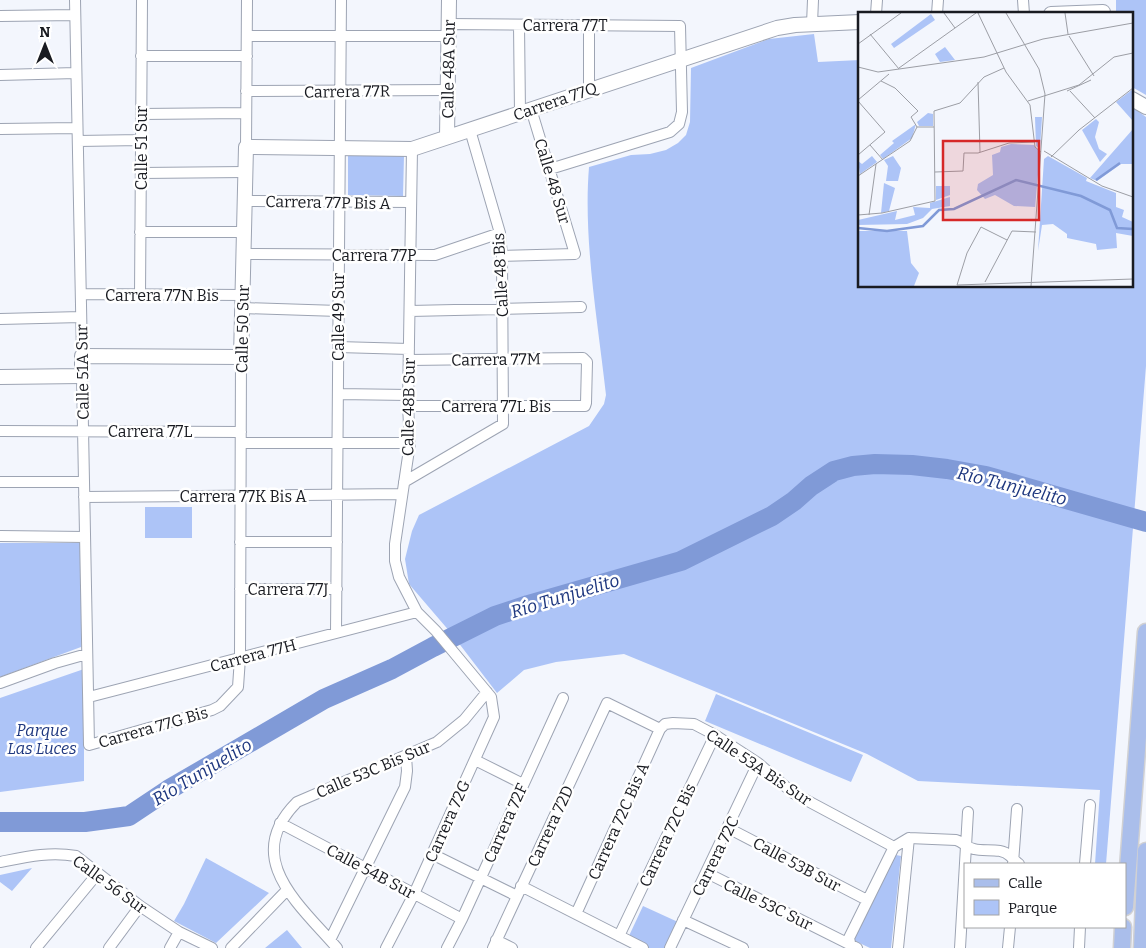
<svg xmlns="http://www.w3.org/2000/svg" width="1146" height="948" font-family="Bitter,serif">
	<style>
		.green { fill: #adc4f7 }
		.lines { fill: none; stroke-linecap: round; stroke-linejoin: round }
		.river { stroke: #809ad7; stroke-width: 20 }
		.minor-casing { stroke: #9da4b3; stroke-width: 12 }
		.tertiary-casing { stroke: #9da4b3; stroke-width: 16 }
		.primary-casing { stroke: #d1d1d3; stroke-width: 19 }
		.minor { stroke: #fff; stroke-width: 10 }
		.tertiary { stroke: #fff; stroke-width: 14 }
		.primary { stroke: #aabeeb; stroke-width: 16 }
		.labels { text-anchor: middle; stroke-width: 5; stroke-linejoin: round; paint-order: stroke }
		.street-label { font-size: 16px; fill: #191b21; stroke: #fff }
		.park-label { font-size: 16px; font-style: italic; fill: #1d367e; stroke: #fff }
		.water-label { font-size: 18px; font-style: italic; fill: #1e377f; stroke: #fff }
		.inset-river { fill: none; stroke: #809ad7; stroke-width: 2.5 }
		.inset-road { fill: none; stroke: #9c9ea5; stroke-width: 1 }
		.view { fill: #d62828; fill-opacity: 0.15; stroke: #d62828; stroke-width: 2.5 }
		.inset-edge { fill: none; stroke: #191b21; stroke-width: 2.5 }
	</style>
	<rect width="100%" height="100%" fill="#f3f6fd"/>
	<path class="green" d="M 1116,0 L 1146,0 L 1146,95 L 1132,87 L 1132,14 L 1116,14 Z
		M 814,34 L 818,62 L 860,60 L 860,286 L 1132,286 L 1132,107 L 1146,117 L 1146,366 L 1106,864 L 1095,864 L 1100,790 L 918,781 L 867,754 L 624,654 L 556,662 L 524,670 L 497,693 L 451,633 L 409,584 L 405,559 L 412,531 L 419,515 L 589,426 L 604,404 L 606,395 C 598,322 583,240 589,167 L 631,155 L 650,154 L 666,150 L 678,143 L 686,135 L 690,122 L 691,68 L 769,39 Z
		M 348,155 L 404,156 L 403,196 L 348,195 Z
		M 145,507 L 192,507 L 192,538 L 145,538 Z
		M 0,543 L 82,543 L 81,647 L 0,677 Z
		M 84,669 L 84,781 L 0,792 L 0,698 Z
		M 716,694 L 863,755 L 851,782 L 705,721 Z
		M 896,855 L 901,856 L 891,948 L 870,948 L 851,939 Z
		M 206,858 L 269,893 L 216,943 L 174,921 L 184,904 Z
		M 32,868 L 12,891 L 0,882 L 0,875 Z
		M 643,906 L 678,922 L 666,948 L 649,948 L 628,938 Z
		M 287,930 L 302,948 L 265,948 Z"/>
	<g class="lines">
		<path class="river" d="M 0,822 L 85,822 L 129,816 L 168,790 L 324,699 L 392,669 L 433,647 L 495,616 L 528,605 L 681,561 L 772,516 L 794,501 L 811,486 L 834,471 L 853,466 L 875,464 L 912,465 L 947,469 L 986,476 L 1146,522"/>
		<g class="minor-casing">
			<path id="minor" d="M 75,0 L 82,356
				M 1023,0 L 1024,14
				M 876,14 L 877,0
				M 937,14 L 938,0
				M 0,16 L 75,15
				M 449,24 L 680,26 L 682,112 L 679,124 L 670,132 L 550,169
				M 812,24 L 813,0
				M 519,25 L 520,113
				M 589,25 L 589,90
				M 247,36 L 449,36
				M 141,56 L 247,56
				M 0,75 L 76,73
				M 246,91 L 448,90
				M 141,114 L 246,113
				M 0,129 L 77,128
				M 78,141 L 141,140
				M 246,147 L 247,0
				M 141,173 L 245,172
				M 245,201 L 411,202
				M 140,232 L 244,232
				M 244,254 L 435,255 L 500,233
				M 502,256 L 575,254 L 531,109
				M 81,294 L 243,295
				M 140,295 L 142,0
				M 242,308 L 339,311
				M 410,311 L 581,307
				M 0,319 L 81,317
				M 338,347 L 409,349
				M 82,376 L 89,745 L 212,710 L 220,706 L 238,687 L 240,658 L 241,357
				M 338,394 L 408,395
				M 408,406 L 585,406 L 586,403 L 587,362 L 583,358 L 409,360
				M 0,431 L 241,432
				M 241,443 L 410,443
				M 0,482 L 84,482
				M 404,482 L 503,424 L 502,256 L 500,233 L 470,130
				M 84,497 L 402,494
				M 0,536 L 85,537
				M 240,542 L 337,542
				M 240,589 L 337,589
				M 336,633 L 341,0
				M 0,683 L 55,663 L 87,654
				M 89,697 L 417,612
				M 475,760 L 523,784
				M 280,823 L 462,919
				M 728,828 L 867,900
				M 432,854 L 517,896
				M 0,862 C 25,857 50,851 76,856 L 140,906 L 179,932 L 212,948
				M 1013,863 L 1017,809
				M 1085,864 L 1090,805
				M 707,873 L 857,948
				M 521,886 L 643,948
				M 576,914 L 660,729
				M 683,920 L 743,948
				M 619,936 L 715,735
				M 330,940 L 405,787 L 407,771 L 406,756
				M 496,940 L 512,948
				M 36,948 L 98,873
				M 109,948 L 140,906
				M 170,948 L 179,932
				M 231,948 L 287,890
				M 337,948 C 299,904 241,858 297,802 L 437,742 L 464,720 L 487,692
				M 386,948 L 414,894 L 494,717 L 491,697 L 436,631 L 417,612 L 399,577 L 395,561 L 395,544 L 410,443 L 408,406 L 412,149
				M 447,948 L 462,919 L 563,698
				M 493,948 L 607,703 L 660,729 L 665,724 L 673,723 L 694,724 L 715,735 L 758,763 L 793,793 L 894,847 L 909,838 L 956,840 C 963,842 967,848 974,849 C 985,852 1001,847 1010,856 C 1013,858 1016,862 1019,864
				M 670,948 L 758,763
				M 851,948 L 849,938 L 894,847
				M 898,948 L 909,838
				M 960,948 L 968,812
				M 1008,948 L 1010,927
				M 1079,948 L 1080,927"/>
		</g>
		<g class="tertiary-casing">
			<path id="tertiary" d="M 1051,14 L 1103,12
				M 1132,99 L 1146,107
				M 447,137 L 449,0
				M 0,377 L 82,376 L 82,356 L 241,357 L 246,147 L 412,149 L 777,28 L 795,25 L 860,22"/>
		</g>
		<g class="primary-casing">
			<path id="primary" d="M 1125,907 L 1146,632
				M 1122,948 L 1123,927
				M 1142,948 L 1146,851"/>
		</g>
		<use href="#minor" class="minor"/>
		<use href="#tertiary" class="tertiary"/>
		<use href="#primary" class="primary"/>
	</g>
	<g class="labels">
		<g class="street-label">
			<text x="565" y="31">Carrera 77T</text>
			<text transform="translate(448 69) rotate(-89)" y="6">Calle 48A Sur</text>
			<text transform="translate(347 91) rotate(-1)" y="6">Carrera 77R</text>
			<text transform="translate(555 101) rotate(-19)" y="6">Carrera 77Q</text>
			<text transform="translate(141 148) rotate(-90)" y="6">Calle 51 Sur</text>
			<text transform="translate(553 181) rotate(73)" y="6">Calle 48 Sur</text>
			<text transform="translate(328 202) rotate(1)" y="6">Carrera 77P Bis A</text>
			<text x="374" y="261">Carrera 77P</text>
			<text transform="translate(500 275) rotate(-93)" y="6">Calle 48 Bis</text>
			<text x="162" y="301">Carrera 77N Bis</text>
			<text transform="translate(338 317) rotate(-90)" y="6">Calle 49 Sur</text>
			<text transform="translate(242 329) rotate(-89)" y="6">Calle 50 Sur</text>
			<text transform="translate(496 359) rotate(-1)" y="6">Carrera 77M</text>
			<text transform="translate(82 372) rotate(-91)" y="6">Calle 51A Sur</text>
			<text x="496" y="412">Carrera 77L Bis</text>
			<text transform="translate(408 407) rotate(-89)" y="6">Calle 48B Sur</text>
			<text x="150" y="437">Carrera 77L</text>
			<text x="243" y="502">Carrera 77K Bis A</text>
			<text x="288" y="595">Carrera 77J</text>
			<text transform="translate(253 655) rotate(-15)" y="6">Carrera 77H</text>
			<text transform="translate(153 727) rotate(-16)" y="6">Carrera 77G Bis</text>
			<text transform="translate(759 767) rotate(34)" y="6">Calle 53A Bis Sur</text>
			<text transform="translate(373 769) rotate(-23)" y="6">Calle 53C Bis Sur</text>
			<text transform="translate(447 821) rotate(-66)" y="6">Carrera 72G</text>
			<text transform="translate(618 821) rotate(-66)" y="6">Carrera 72C Bis A</text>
			<text transform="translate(505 823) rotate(-66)" y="6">Carrera 72F</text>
			<text transform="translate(550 826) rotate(-65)" y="6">Carrera 72D</text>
			<text transform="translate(667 835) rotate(-65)" y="6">Carrera 72C Bis</text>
			<text transform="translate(715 856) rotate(-64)" y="6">Carrera 72C</text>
			<text transform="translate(797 864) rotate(28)" y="6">Calle 53B Sur</text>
			<text transform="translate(371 871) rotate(28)" y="6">Calle 54B Sur</text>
			<text transform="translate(110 884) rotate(36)" y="6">Calle 56 Sur</text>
			<text transform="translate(768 904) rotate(26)" y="6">Calle 53C Sur</text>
		</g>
		<g class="park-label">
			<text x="42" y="736">Parque<tspan x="42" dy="18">Las Luces</tspan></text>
		</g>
		<g class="water-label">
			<text transform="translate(1012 486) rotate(14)" y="6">Río Tunjuelito</text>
			<text transform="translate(565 596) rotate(-17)" y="6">Río Tunjuelito</text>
			<text transform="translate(202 772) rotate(-31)" y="6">Río Tunjuelito</text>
		</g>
	</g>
	<g transform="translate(858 12)">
		<rect width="275" height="275" fill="#f3f6fd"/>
		<path d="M 73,2 L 77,8 L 36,36 L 33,32 ZM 87,35 L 97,48 L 82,50 L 77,42 ZM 275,77 L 275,109 L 258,90 ZM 70,101 L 75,102 L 75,114 L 61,114 L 59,110 ZM 177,105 L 184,105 L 182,137 L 178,134 ZM 238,107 L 241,110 L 237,125 L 241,137 L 249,142 L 242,150 L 224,118 ZM 58,112 L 54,126 L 25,147 L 22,143 L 36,131 L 34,129 ZM 275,117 L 275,152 L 263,152 L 239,169 L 232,166 ZM 153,132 L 176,133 L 182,140 L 175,219 L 177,195 L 156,194 L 137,183 L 127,187 L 119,178 L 120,172 L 135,163 L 134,143 L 142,140 L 143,135 ZM 14,144 L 19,150 L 2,162 L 0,149 L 4,152 ZM 35,144 L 43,156 L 40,169 L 28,169 L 30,154 L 26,148 ZM 190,144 L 229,166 L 228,169 L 258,181 L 258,195 L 266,198 L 264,205 L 275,210 L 275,224 L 258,221 L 259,236 L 239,238 L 238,232 L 209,226 L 209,222 L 195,212 L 184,213 L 180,239 L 186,147 ZM 26,171 L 37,176 L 31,199 L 23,201 ZM 78,174 L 92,174 L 92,183 L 78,188 ZM 92,185 L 92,194 L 74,197 L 65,206 L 49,212 L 0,213 L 0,208 L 39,199 L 37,208 L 57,203 L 55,195 L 72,196 L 72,191 ZM 0,219 L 49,219 L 53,251 L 61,261 L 56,274 L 0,274 Z" fill="#adc4f7"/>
		<path class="inset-river" d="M 238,168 L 262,151M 0,216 L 29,219 L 65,214 L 81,198 L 96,197 L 158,168 L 223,184 L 252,198 L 259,216 L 275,217"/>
		<path class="inset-road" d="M 86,1 L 97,16M 120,1 L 148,60 L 172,93 L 177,135 L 183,140M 148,1 L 181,57 L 187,82 L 173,274M 207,1 L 210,22M 12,22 L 41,57M 211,24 L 236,64M 0,32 L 43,1M 0,55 L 20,60 L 126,45 L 185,27 L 275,11M 41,56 L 118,1M 23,69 L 37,76 L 60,99 L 53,105 L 59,115M 120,70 L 122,140M 209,79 L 233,68M 212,79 L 237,106M 0,88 L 31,62M 0,89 L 27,120 L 0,143M 170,89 L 221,73 L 256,45 L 275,41M 59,115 L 76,115M 12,133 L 25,148M 186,139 L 244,174 L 275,185M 193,145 L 221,118 L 275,76M 77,160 L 105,159 L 106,141 L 120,141 L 151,131 L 177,130M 0,164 L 52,129 L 59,115M 0,203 L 24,201 L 77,189 L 76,99 L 102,91 L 126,65 L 146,56M 11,203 L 18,152M 127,270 L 154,219 L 178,220M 99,273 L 275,267M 99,273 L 109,241 L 123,215 L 149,228"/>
		<path class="view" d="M 85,129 L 181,129 L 181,208 L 85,208 Z"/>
		<rect width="275" height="275" class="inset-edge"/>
	</g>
	<rect x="964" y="863" width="162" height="65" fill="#ffffff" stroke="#a3a4a6"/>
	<rect x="974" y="879" width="25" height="8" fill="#aabeeb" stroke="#a3a4a6"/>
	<text x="1008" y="888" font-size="15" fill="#191b21">Calle</text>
	<rect x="974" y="900" width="25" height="15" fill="#adc4f7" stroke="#a3a4a6"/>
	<text x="1008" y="913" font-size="15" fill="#191b21">Parque</text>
	<g transform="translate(45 45)" stroke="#ffffff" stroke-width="4" paint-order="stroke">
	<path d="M0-4L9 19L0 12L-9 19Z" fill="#191b21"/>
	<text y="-8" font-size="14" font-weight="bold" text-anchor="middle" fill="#191b21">N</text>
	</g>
</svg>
